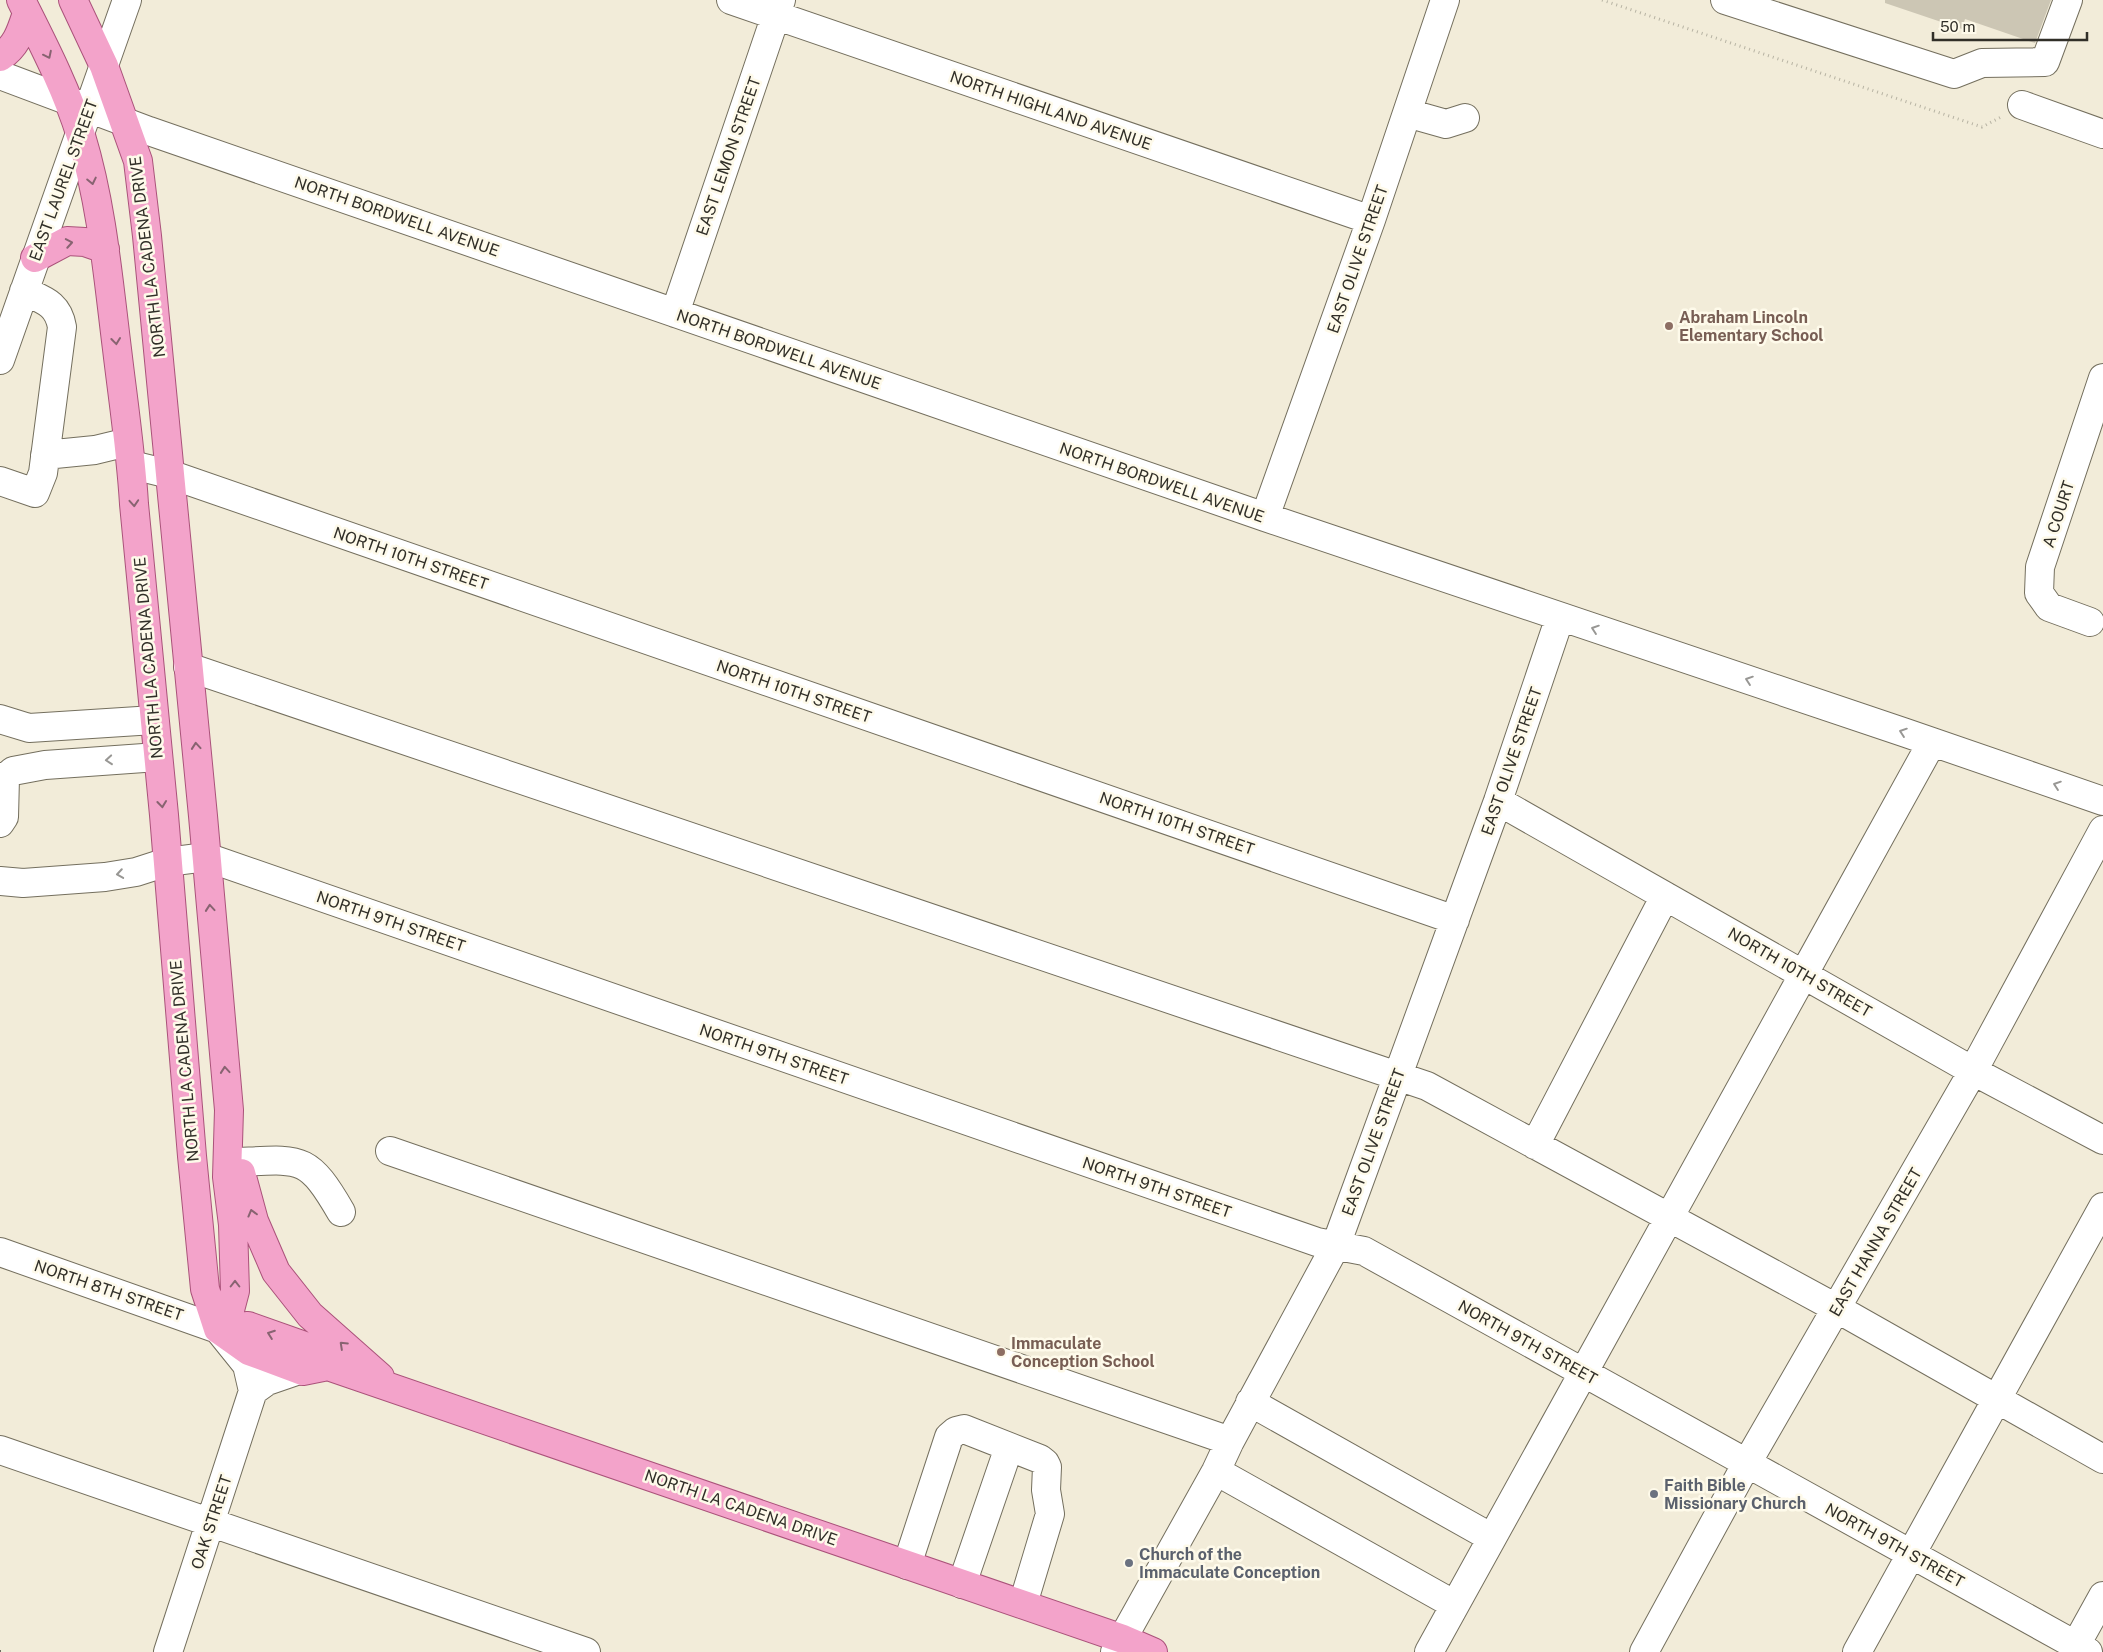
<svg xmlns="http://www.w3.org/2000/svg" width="2103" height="1652" font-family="'Public Sans',sans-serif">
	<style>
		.building { fill: #ccc6b4 }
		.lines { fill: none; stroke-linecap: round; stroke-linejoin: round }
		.minor-casing { stroke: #746f5e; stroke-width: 30 }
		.major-casing { stroke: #aa527a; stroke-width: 30 }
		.path { stroke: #b7b3a3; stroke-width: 3; stroke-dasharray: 1 4; stroke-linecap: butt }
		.minor { stroke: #fff; stroke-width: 28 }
		.major { stroke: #f3a3ca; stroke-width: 28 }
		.rail { stroke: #6f6c61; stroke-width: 4; stroke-dasharray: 9 9; stroke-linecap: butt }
		.oneway { stroke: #886371 }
		.oneway2 { stroke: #989794 }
		.education-dot { fill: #8d6e63; stroke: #fefaea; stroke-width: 2 }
		.worship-dot { fill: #6b7280; stroke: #fefaea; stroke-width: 2 }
		.labels { text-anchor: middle; stroke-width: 5; stroke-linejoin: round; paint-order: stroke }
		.street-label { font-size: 16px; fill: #312f28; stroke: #fefaea }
		.education-label { font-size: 16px; font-weight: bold; fill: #785e54; stroke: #fefaea; text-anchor: start }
		.worship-label { font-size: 16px; font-weight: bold; fill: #5b616d; stroke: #fefaea; text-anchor: start }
	</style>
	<rect width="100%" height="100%" fill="#f2ecd9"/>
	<path class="building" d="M 1885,0 L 2051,0 L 2035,43 L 1965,19 L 1962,29 L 1885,3 Z"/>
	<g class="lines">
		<g class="minor-casing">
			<path id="minor" d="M 731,0 L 1371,220
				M 1725,0 L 1954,74 L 1982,63 L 2045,62 L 2068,0
				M 0,75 L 149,131 L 1265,517 L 1906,733 L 2103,801
				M 2022,105 L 2103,134
				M 1407,113 L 1446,124 L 1465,118
				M 675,313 L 781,0
				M 0,360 L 127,0
				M 45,455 L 95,450 L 128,442
				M 132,465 L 169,474 L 1455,920
				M 0,481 L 35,493 L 43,473 L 62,327 C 58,303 43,300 24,291
				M 1265,517 L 1371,220 L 1445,0
				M 2090,622 L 2049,607 L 2039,593 L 2040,567 L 2103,378
				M 188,667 L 1427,1086 L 1836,1308 L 2103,1459
				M 0,719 L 29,728 L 154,720
				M 0,777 L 5,778 L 4,817 L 0,823
				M 5,778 L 13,771 L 45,765 L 158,757
				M 1498,801 L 1973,1071 L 2103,1140
				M 0,881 L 23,883 L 105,877 L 136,872 L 167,862 L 206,857 L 1317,1242 L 1364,1251 L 2088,1652
				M 1535,1145 L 1665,896
				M 390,1151 L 1230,1441
				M 239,1162 C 301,1159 308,1155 341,1212
				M 0,1252 L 218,1329 L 247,1365 L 253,1391
				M 1250,1402 L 1492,1538
				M 0,1450 L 586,1652
				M 1216,1471 L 1455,1605
				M 907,1565 L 949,1437 L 956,1431 L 964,1429 L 1040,1459 L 1045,1463 L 1047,1467 L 1046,1490 L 1050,1514 L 1023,1604
				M 962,1584 L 1009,1447
				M 168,1652 L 253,1391 L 267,1381 L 299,1370
				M 1115,1652 L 1216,1471 L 1230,1441 L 1336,1245 L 1498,801 L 1560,617
				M 1429,1652 L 1932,742
				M 1644,1652 L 1747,1463 L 1973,1071 L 2103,830
				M 1857,1652 L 2103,1207
				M 2072,1652 L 2103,1596"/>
		</g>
		<g class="major-casing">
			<path id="major" d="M 21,0 C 43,44 66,88 81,136 C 102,205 108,277 117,349 C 123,400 131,452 134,504 L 164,815 L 192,1156 L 205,1289 L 218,1329 L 249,1351 L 303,1371 L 328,1366
				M 73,0 L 104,66 L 138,161 L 147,236 L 203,816 L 229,1110 L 227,1177 L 233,1225 L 235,1291 L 230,1310 L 218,1329
				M 0,57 C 17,46 21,31 27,13
				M 35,258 L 67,241 L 85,242 L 105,249
				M 241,1173 L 254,1221 L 276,1272 L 310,1315 L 380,1377
				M 218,1329 L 248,1326 L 310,1348 L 328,1366 L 1123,1639 L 1153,1652"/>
		</g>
		<path class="path" d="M 1602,0 L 1982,127 L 2003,116"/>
		<use href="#minor" class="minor"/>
		<use href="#major" class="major"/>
		<path class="rail" d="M 0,1652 L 1,1652"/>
	</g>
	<defs><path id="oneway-chevron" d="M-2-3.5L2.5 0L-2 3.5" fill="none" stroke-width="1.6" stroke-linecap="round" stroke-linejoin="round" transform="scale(1.25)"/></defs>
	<g class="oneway">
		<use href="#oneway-chevron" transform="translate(48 55) rotate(64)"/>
		<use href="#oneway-chevron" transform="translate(92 181) rotate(78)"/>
		<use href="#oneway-chevron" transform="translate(69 243) rotate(-10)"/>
		<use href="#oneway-chevron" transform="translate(116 341) rotate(83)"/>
		<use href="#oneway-chevron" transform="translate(134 503) rotate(86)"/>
		<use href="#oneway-chevron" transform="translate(196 746) rotate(-95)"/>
		<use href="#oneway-chevron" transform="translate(162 804) rotate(84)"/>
		<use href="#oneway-chevron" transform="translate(210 908) rotate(-95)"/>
		<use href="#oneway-chevron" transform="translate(225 1070) rotate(-95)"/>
		<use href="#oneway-chevron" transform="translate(252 1213) rotate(-105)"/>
		<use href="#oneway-chevron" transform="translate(235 1284) rotate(-90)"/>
		<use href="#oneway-chevron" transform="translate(271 1334) rotate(-160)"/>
		<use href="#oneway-chevron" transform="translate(343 1345) rotate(-137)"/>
	</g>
	<g class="oneway2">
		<use href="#oneway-chevron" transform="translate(1595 629) rotate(-161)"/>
		<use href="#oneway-chevron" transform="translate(1749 680) rotate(-161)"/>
		<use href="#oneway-chevron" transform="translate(1903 732) rotate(-161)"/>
		<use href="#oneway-chevron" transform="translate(109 760) rotate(175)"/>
		<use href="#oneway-chevron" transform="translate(2057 785) rotate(-161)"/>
		<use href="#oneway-chevron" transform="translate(120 874) rotate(171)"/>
	</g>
	<g class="education-dot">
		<circle cx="1669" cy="326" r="5"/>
		<circle cx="1001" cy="1352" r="5"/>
	</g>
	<g class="worship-dot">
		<circle cx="1654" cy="1494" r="5"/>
		<circle cx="1129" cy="1563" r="5"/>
	</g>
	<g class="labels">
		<g class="street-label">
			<text transform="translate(1051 110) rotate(19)" y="6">NORTH HIGHLAND AVENUE</text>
			<text transform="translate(728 156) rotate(-71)" y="6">EAST LEMON STREET</text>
			<text transform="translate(63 180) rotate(-70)" y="6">EAST LAUREL STREET</text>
			<text transform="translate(397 216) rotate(19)" y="6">NORTH BORDWELL AVENUE</text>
			<text transform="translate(147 257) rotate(-97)" y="6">NORTH LA CADENA DRIVE</text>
			<text transform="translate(1357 259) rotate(-71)" y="6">EAST OLIVE STREET</text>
			<text transform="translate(779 349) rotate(19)" y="6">NORTH BORDWELL AVENUE</text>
			<text transform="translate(1162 482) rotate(19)" y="6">NORTH BORDWELL AVENUE</text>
			<text transform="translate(2058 514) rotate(-72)" y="6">A COURT</text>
			<text transform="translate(411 558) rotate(19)" y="6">NORTH 10TH STREET</text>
			<text transform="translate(148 658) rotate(-95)" y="6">NORTH LA CADENA DRIVE</text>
			<text transform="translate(794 691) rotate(19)" y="6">NORTH 10TH STREET</text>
			<text transform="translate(1511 761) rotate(-71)" y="6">EAST OLIVE STREET</text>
			<text transform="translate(1177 823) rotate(19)" y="6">NORTH 10TH STREET</text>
			<text transform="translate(391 921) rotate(19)" y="6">NORTH 9TH STREET</text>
			<text transform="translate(1800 972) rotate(30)" y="6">NORTH 10TH STREET</text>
			<text transform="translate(774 1054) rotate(19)" y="6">NORTH 9TH STREET</text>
			<text transform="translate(184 1061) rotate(-95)" y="6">NORTH LA CADENA DRIVE</text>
			<text transform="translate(1373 1142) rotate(-70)" y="6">EAST OLIVE STREET</text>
			<text transform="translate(1157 1187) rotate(19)" y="6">NORTH 9TH STREET</text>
			<text transform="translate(1875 1242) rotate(-60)" y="6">EAST HANNA STREET</text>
			<text transform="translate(109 1290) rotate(19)" y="6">NORTH 8TH STREET</text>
			<text transform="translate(1528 1342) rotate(29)" y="6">NORTH 9TH STREET</text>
			<text transform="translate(741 1507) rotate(19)" y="6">NORTH LA CADENA DRIVE</text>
			<text transform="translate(211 1522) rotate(-72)" y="6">OAK STREET</text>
			<text transform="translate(1895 1545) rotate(29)" y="6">NORTH 9TH STREET</text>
		</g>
		<g class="education-label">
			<text x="1679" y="323">Abraham Lincoln<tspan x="1679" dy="18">Elementary School</tspan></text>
			<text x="1011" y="1349">Immaculate<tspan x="1011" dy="18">Conception School</tspan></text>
		</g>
		<g class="worship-label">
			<text x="1664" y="1491">Faith Bible<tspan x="1664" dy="18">Missionary Church</tspan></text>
			<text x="1139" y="1560">Church of the<tspan x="1139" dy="18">Immaculate Conception</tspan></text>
		</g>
	</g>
	<path d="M1933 32v8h154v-8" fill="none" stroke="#312f28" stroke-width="2.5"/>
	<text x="1940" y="32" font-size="15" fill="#312f28" stroke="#fefaea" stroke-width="4" paint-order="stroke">50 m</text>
</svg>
